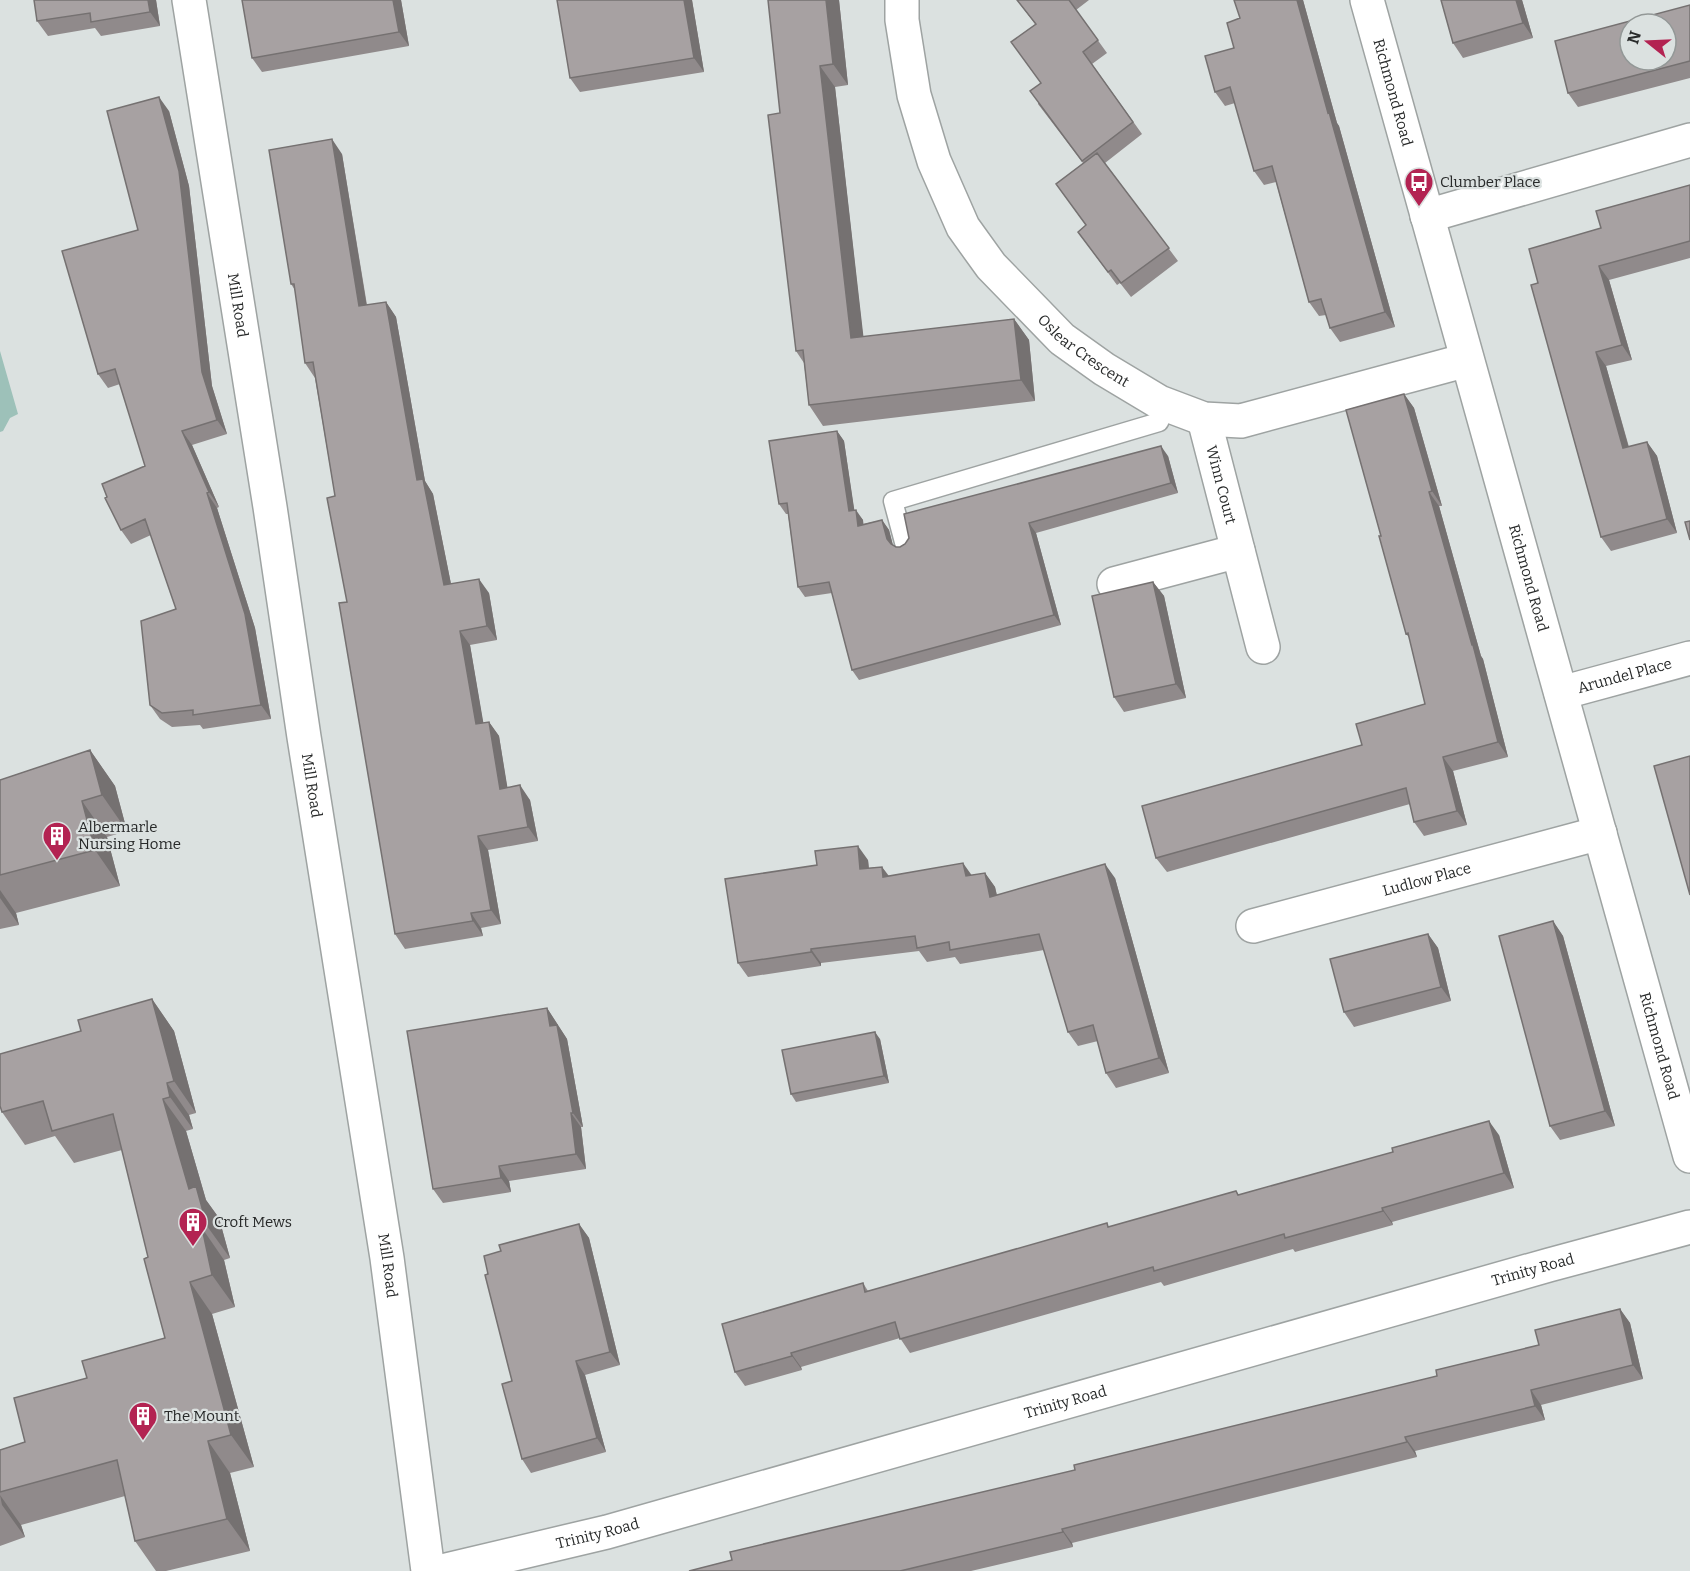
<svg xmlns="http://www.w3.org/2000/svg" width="1690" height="1571" font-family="Bitter,serif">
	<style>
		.green { fill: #9dc1b9 }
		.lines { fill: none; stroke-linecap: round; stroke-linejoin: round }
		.lane-casing { stroke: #9ea3a2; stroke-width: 21 }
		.street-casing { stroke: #9ea3a2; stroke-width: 36 }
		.lane { stroke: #fff; stroke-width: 18 }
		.street { stroke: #fff; stroke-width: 33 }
		.wall { fill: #908a8b }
		.shaded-wall { fill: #757171 }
		.building { fill: #a7a1a2; stroke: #757171; stroke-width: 1.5; fill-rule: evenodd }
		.labels { text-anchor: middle; stroke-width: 4.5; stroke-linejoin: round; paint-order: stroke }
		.street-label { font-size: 15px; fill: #282a2a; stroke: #dbe1e0 }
		.poi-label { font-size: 15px; fill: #282a2a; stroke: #dbe1e0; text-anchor: start }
	</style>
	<rect width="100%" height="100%" fill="#dbe1e0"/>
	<path class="green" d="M 0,351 L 18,414 L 10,418 L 3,431 L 0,432 Z"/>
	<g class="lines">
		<g class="lane-casing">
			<path id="lane" d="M 905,546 L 893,501 L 1159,422 L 1167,405"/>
		</g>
		<g class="street-casing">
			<g id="street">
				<path id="s1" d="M 189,0 L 270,507 L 304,737 L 387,1258 L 428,1571"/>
				<path id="s2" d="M 902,0 L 902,20 L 914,95 L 934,161 L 963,227 L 991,266 L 1062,339 L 1104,369 L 1159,402 L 1204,419 L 1241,421 L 1467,360"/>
				<path id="s3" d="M 1367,0 L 1690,1156"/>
				<path d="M 1427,216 L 1690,140"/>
				<path id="s4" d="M 1204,419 L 1263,647"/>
				<path d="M 1114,584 L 1238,551"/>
				<path id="s5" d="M 1561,693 L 1690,658"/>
				<path id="s6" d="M 1253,926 L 1600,833"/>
				<path id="s7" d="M 442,1571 L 607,1532 L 1549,1265 L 1690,1227"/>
			</g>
		</g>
		<use href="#lane" class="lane"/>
		<use href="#street" class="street"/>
	</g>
	<path class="wall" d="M 156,0 L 160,26 L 101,36 L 95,28 L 48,36 L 37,21 Z
		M 401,0 L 409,46 L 262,72 L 252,58 Z
		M 557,0 L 692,0 L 704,72 L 580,92 L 570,78 Z
		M 839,0 L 848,85 L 835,87 L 863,337 L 1014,319 L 1029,340 L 1035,401 L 823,426 L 809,405 L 804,363 L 796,351 L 780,113 Z
		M 1017,0 L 1089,0 L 1076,10 L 1107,53 L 1092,64 L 1142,134 L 1105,163 L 1178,261 L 1131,297 L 1120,283 L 1117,285 L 1078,232 L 1086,225 L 1056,184 L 1083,163 L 1038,104 L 1041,83 L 1035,24 Z
		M 1234,0 L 1303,0 L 1337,123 L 1339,126 L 1395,327 L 1340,342 L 1330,328 L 1326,315 L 1319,316 L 1309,302 L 1276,182 L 1264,185 L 1254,171 L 1235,103 L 1225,106 L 1215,92 L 1234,48 L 1240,18 Z
		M 1441,0 L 1522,0 L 1533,38 L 1463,58 L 1453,43 Z
		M 1690,5 L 1690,78 L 1578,107 L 1568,93 Z
		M 169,111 L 189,186 L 212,386 L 227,434 L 192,445 L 219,507 L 217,508 L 255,628 L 271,719 L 203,729 L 200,725 L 172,727 L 160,719 L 150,705 L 176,609 L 151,535 L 131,544 L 121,530 L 107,497 L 145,466 L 120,384 L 108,388 L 98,374 L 138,230 Z
		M 342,154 L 367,305 L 386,302 L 396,317 L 425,481 L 433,494 L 451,584 L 489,593 L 497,640 L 470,645 L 483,723 L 489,722 L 499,736 L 507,787 L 530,800 L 538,841 L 488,850 L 501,924 L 481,928 L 483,936 L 405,949 L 395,934 L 347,602 L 335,496 L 315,378 L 305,363 L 295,290 L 291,284 Z
		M 1690,185 L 1690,258 L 1609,280 L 1632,360 L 1606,366 L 1629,447 L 1647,442 L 1657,456 L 1677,533 L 1611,551 L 1601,537 L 1538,283 L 1601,228 Z
		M 1404,394 L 1414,408 L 1442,506 L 1439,506 L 1481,656 L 1483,659 L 1508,757 L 1453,771 L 1467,825 L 1424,836 L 1414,822 L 1410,804 L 1167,872 L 1156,858 L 1362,745 L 1425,704 L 1409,637 L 1406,634 L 1381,536 Z
		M 837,431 L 844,441 L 854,510 L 863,520 L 863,524 L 882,520 L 889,530 L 893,546 L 896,547 L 900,547 L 1168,456 L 1178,493 L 1036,533 L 1061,625 L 859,680 L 852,670 L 832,593 L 805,597 L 798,587 L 788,514 L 786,514 L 779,504 Z
		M 1153,582 L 1164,596 L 1186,698 L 1124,712 L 1114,697 Z
		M 90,750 L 115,786 L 127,831 L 107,837 L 120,886 L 16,913 L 19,925 L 0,929 L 0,780 Z
		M 868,860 L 869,868 L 882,867 L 889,876 L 972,875 L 985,873 L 995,887 L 997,895 L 1115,878 L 1169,1073 L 1116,1088 L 1106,1073 L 1098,1041 L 1078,1046 L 1068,1032 L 1044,950 L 960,964 L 955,957 L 927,962 L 919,951 L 821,963 L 821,966 L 748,977 L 738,963 Z
		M 1553,921 L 1563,936 L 1615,1126 L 1560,1140 L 1550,1126 Z
		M 1428,934 L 1438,948 L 1451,1001 L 1354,1027 L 1344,1012 Z
		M 152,999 L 174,1031 L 196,1113 L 189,1115 L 193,1129 L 186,1131 L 206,1200 L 219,1218 L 230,1258 L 224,1260 L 235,1307 L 212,1314 L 254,1467 L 230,1473 L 250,1551 L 166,1571 L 156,1571 L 135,1541 L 125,1496 L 21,1525 L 25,1537 L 0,1546 L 0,1450 L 25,1442 L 87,1378 L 165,1338 L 148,1257 L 122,1150 L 74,1163 L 55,1136 L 25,1145 L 2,1112 L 81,1031 Z
		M 547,1008 L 567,1039 L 583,1127 L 581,1127 L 586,1169 L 509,1181 L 511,1192 L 443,1203 L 433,1189 Z
		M 880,1039 L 889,1083 L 796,1102 L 791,1094 Z
		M 1499,1135 L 1514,1188 L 1392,1222 L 1393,1225 L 1295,1252 L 1293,1249 L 1164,1286 L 1161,1282 L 910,1353 L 900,1338 L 801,1367 L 802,1370 L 745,1386 L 735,1372 L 863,1283 L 868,1291 L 1109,1227 L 1236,1191 L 1239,1195 Z
		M 579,1224 L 589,1238 L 620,1365 L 585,1375 L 606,1452 L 531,1473 L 522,1459 L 512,1381 L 488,1274 L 501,1251 Z
		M 1620,1309 L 1630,1323 L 1643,1379 L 1541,1405 L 1545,1420 L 1415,1451 L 1417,1457 L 1072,1543 L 1073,1547 L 971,1571 L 689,1571 L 1437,1376 L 1539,1345 Z"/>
	<path class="shaded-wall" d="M 148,0 L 156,0 L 160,26 L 150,12 Z
		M 393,0 L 401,0 L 409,46 L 399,32 Z
		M 684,0 L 692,0 L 704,72 L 694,58 Z
		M 826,0 L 839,0 L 848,85 L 833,64 Z
		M 1297,0 L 1303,0 L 1337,123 L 1339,126 L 1395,327 L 1385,312 L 1328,113 Z
		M 1516,0 L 1522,0 L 1533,38 L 1523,23 Z
		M 820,66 L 835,87 L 866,359 L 851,338 Z
		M 159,97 L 169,111 L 189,186 L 212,386 L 227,434 L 217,420 L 202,372 Z
		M 332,139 L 342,154 L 369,320 L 359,306 Z
		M 1599,266 L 1609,280 L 1632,360 L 1622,345 Z
		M 386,302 L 396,317 L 425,481 L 433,494 L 454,599 L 444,585 L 417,480 Z
		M 1014,319 L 1029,340 L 1035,401 L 1021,380 Z
		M 1596,352 L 1606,366 L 1633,463 L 1623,448 Z
		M 1404,394 L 1414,408 L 1442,506 L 1432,491 Z
		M 182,431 L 192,445 L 219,507 L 209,492 Z
		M 837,431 L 844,441 L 856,521 L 849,511 Z
		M 1647,442 L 1657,456 L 1677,533 L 1667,519 Z
		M 1161,446 L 1168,456 L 1178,493 L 1171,483 Z
		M 1429,492 L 1439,506 L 1481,656 L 1483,659 L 1508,757 L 1498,742 Z
		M 207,493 L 217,508 L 255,628 L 271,719 L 261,705 Z
		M 856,510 L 863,520 L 865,536 L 858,526 Z
		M 882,520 L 889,530 L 894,549 L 887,539 Z
		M 1029,523 L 1036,533 L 1061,625 L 1054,615 Z
		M 479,579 L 489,593 L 497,640 L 487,626 Z
		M 1153,582 L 1164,596 L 1186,698 L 1176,684 Z
		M 460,631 L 470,645 L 486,738 L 476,724 Z
		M 489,722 L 499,736 L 510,803 L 500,789 Z
		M 90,750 L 115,786 L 127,831 L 102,795 Z
		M 1443,757 L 1453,771 L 1467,825 L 1457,811 Z
		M 520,785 L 530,800 L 538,841 L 528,827 Z
		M 82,801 L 107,837 L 120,886 L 95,850 Z
		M 478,836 L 488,850 L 501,924 L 491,910 Z
		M 858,846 L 868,860 L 870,883 L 860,869 Z
		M 963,863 L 973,877 L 966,876 Z
		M 1105,864 L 1115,878 L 1169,1073 L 1159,1058 Z
		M 882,867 L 892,881 L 883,877 Z
		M 985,873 L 995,887 L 1000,911 L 990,897 Z
		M 0,890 L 16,913 L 19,925 L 0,898 Z
		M 471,913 L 481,928 L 483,936 L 473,921 Z
		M 1553,921 L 1563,936 L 1615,1126 L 1605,1111 Z
		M 1428,934 L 1438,948 L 1451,1001 L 1441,987 Z
		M 811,949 L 821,963 L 821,966 L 811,952 Z
		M 152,999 L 174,1031 L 196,1113 L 174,1081 Z
		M 547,1008 L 567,1039 L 583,1127 L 573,1113 L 550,1026 Z
		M 875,1032 L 880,1039 L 889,1083 L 884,1076 Z
		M 167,1083 L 189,1115 L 193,1129 L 170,1097 Z
		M 163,1099 L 186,1131 L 206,1200 L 219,1218 L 230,1258 L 207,1226 L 189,1189 Z
		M 571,1113 L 581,1127 L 586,1169 L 576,1154 Z
		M 1489,1121 L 1499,1135 L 1514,1188 L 1504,1173 Z
		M 499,1166 L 509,1181 L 511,1192 L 501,1178 Z
		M 1382,1208 L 1392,1222 L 1393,1225 L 1383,1211 Z
		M 579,1224 L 589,1238 L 620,1365 L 610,1352 Z
		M 202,1228 L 224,1260 L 235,1307 L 212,1275 Z
		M 190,1282 L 212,1314 L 254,1467 L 231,1435 Z
		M 1620,1309 L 1630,1323 L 1643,1379 L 1633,1365 Z
		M 791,1353 L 801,1367 L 802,1370 L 792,1356 Z
		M 576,1361 L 585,1375 L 606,1452 L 597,1438 Z
		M 1531,1390 L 1541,1405 L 1545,1420 L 1535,1406 Z
		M 1405,1437 L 1415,1451 L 1417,1457 L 1407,1442 Z
		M 208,1441 L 230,1473 L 250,1551 L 227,1519 Z
		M 0,1495 L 21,1525 L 25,1537 L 2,1505 Z
		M 1062,1529 L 1072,1543 L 1073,1547 L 1063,1532 Z"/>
	<path class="building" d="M 34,0 L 148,0 L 150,12 L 91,22 L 90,13 L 37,21 Z
		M 242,0 L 393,0 L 399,32 L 252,58 Z
		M 557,0 L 684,0 L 694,58 L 570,78 Z
		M 768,0 L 826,0 L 833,64 L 820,66 L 851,338 L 1014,319 L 1021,380 L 809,405 L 803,350 L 796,351 L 768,115 L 780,113 Z
		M 1017,0 L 1069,0 L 1098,40 L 1083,52 L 1133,122 L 1082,161 L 1030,91 L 1041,83 L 1011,42 L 1036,24 Z
		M 1234,0 L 1297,0 L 1328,113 L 1329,112 L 1385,312 L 1330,328 L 1321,299 L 1309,302 L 1272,166 L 1254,171 L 1230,87 L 1215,92 L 1205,56 L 1234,48 L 1227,23 L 1240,18 Z
		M 1441,0 L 1516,0 L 1523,23 L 1453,43 Z
		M 1690,5 L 1690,61 L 1568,93 L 1555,41 ZM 1630,24 L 1666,24 L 1666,60 L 1630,60 Z
		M 159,97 L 179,171 L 202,372 L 217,420 L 182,431 L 209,492 L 207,493 L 245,614 L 261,705 L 193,715 L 193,710 L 162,713 L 150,705 L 141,621 L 176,609 L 145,519 L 121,530 L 105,498 L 107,497 L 102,484 L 145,466 L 115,369 L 98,374 L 62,251 L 138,230 L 107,111 Z
		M 332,139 L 359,306 L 386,302 L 417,480 L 423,479 L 444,585 L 479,579 L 487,626 L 460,631 L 476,724 L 489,722 L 500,789 L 520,785 L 528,827 L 478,836 L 491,910 L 471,913 L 473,921 L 395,934 L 339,603 L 347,602 L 327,498 L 335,496 L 313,362 L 305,363 L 294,284 L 291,284 L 269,150 Z
		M 1097,153 L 1169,248 L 1121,283 L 1111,270 L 1108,272 L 1078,232 L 1086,225 L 1056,184 Z
		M 1690,185 L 1690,241 L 1599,266 L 1622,345 L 1596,352 L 1623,448 L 1647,442 L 1667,519 L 1601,537 L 1531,285 L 1538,283 L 1529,249 L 1601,228 L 1596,211 Z
		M 1404,394 L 1432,491 L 1429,492 L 1472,645 L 1473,645 L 1498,742 L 1443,757 L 1457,811 L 1414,822 L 1406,788 L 1156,858 L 1142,806 L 1362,745 L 1356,724 L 1425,704 L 1408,633 L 1406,634 L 1379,536 L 1381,536 L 1346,410 Z
		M 837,431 L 849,511 L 856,510 L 858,526 L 882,520 L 887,539 L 891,544 L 896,547 L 900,547 L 905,544 L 909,538 L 904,514 L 1161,446 L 1171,483 L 1029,523 L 1054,615 L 852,670 L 829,582 L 798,587 L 787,503 L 779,504 L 769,441 Z
		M 1690,521 L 1690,540 L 1685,522 Z
		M 1153,582 L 1176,684 L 1114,697 L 1092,596 Z
		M 90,750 L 102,795 L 82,801 L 95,850 L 0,875 L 0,780 Z
		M 1690,756 L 1690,895 L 1654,766 Z
		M 858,846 L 860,869 L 882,867 L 883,877 L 963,863 L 966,876 L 985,873 L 990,897 L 1105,864 L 1159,1058 L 1106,1073 L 1093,1025 L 1068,1032 L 1039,934 L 950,950 L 949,942 L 917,948 L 915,936 L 811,949 L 811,952 L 738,963 L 725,879 L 817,865 L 815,851 Z
		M 1553,921 L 1605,1111 L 1550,1126 L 1499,936 Z
		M 1428,934 L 1441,987 L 1344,1012 L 1330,959 Z
		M 152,999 L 174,1081 L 167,1083 L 170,1097 L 163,1099 L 189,1189 L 196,1186 L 207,1226 L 202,1228 L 212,1275 L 190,1282 L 231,1435 L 208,1441 L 227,1519 L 135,1541 L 117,1460 L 0,1492 L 0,1450 L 25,1442 L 14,1398 L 87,1378 L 82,1361 L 165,1338 L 144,1259 L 148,1257 L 113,1114 L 52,1131 L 43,1101 L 2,1112 L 0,1106 L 0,1054 L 81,1031 L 78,1020 Z
		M 547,1008 L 550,1026 L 557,1025 L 573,1113 L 571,1113 L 576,1154 L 499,1166 L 501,1178 L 433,1189 L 407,1031 Z
		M 875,1032 L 884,1076 L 791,1094 L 782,1050 Z
		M 1489,1121 L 1504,1173 L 1382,1208 L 1383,1211 L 1285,1238 L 1284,1234 L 1154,1271 L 1153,1267 L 900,1339 L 895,1322 L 791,1353 L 792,1356 L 735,1372 L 722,1324 L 863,1283 L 865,1292 L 1107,1223 L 1108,1227 L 1236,1191 L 1238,1195 L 1393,1152 L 1392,1148 Z
		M 579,1224 L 610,1352 L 576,1361 L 597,1438 L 522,1459 L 502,1384 L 512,1381 L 485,1275 L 488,1274 L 484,1256 L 501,1251 L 499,1245 Z
		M 1620,1309 L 1633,1365 L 1531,1390 L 1535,1406 L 1405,1437 L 1407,1442 L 1062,1529 L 1063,1532 L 900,1571 L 689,1571 L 732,1560 L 730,1552 L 1075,1470 L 1074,1465 L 1437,1376 L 1436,1370 L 1539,1345 L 1535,1330 Z"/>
	<defs>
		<g id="bus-pin" transform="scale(1.5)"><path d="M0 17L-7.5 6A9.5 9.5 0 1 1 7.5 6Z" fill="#b32352" stroke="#dbe1e0"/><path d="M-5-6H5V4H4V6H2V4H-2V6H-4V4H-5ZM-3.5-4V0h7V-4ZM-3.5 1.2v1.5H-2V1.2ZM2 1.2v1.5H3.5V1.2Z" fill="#fff"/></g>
		<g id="building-pin" transform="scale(1.5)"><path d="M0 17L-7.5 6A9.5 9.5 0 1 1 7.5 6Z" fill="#b32352" stroke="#dbe1e0"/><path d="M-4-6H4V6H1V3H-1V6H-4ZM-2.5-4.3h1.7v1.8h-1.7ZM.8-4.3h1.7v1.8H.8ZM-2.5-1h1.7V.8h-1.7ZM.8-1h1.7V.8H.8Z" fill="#fff"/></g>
	</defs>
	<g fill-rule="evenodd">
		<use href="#bus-pin" x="1419" y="182"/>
		<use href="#building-pin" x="57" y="836"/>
		<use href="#building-pin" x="193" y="1222"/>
		<use href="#building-pin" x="143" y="1416"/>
	</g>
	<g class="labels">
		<g class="street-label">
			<text dy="5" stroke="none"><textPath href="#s3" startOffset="96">Richmond Road</textPath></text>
			<text dy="5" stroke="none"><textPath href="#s1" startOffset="309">Mill Road</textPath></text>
			<text dy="5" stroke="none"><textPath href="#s2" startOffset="411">Oslear Crescent</textPath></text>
			<text dy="5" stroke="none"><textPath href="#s4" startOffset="68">Winn Court</textPath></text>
			<text dy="5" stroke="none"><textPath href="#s3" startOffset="600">Richmond Road</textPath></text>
			<text dy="5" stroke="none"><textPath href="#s5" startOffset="66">Arundel Place</textPath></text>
			<text dy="5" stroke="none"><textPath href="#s1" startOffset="795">Mill Road</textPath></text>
			<text dy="5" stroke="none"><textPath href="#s6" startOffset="180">Ludlow Place</textPath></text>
			<text dy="5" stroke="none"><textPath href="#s3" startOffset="1086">Richmond Road</textPath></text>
			<text dy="5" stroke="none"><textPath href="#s1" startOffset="1281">Mill Road</textPath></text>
			<text dy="5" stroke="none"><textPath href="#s7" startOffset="1132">Trinity Road</textPath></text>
			<text dy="5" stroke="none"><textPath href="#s7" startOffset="646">Trinity Road</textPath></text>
			<text dy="5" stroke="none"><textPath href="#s7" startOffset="160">Trinity Road</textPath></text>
		</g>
		<g class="poi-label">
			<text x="1440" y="187">Clumber Place</text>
			<text x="78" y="832">Albermarle<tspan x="78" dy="17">Nursing Home</tspan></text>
			<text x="214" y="1227">Croft Mews</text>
			<text x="164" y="1421">The Mount</text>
		</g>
	</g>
	<g transform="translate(1648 42) rotate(288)"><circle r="28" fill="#dbe1e0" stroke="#939897" stroke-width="1.5"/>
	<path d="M0-4.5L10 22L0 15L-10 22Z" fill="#b32352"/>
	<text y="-9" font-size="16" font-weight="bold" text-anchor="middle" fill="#282a2a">N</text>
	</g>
</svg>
